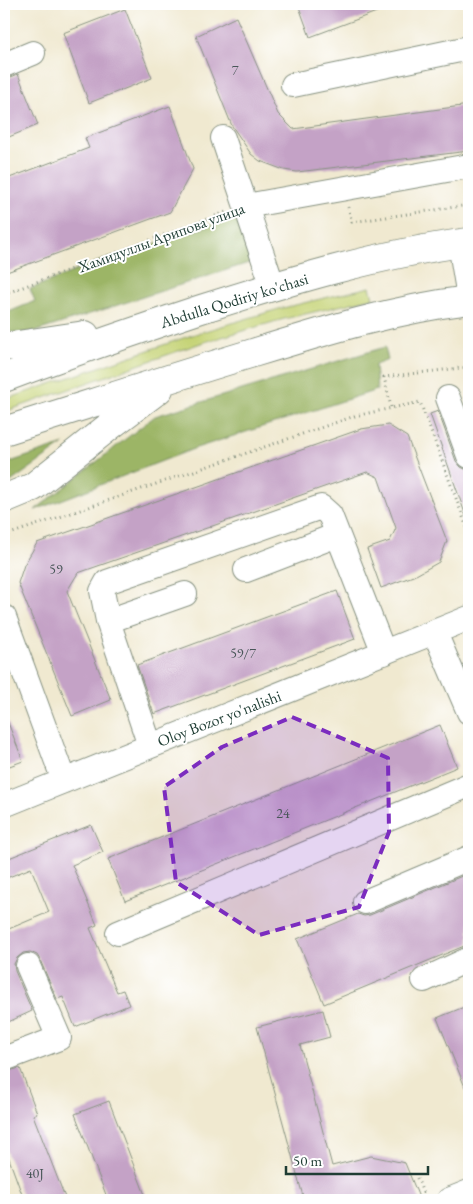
<svg xmlns="http://www.w3.org/2000/svg" width="473" height="1204" font-family="'EB Garamond',serif">
	<style>
		.green { fill: #c5d374; stroke: #728854 }
		.forest { fill: #9cb566; stroke: #5e794d }
		.building { fill: #c4a2c6 }
		.lines { fill: none; stroke-linecap: round; stroke-linejoin: round }
		.minor-casing { stroke: #889382; stroke-width: 26 }
		.major-casing { stroke: #889382; stroke-width: 30 }
		.path { stroke: #889382; stroke-width: 3; stroke-dasharray: 1 4; stroke-linecap: butt }
		.minor { stroke: #fff; stroke-width: 24 }
		.major { stroke: #fff; stroke-width: 28 }
		.marked { fill: #7b2cbf; fill-opacity: 0.2; stroke: #7b2cbf; stroke-width: 4; stroke-dasharray: 10 6; stroke-linejoin: round }
		.labels { text-anchor: middle; stroke-width: 4; stroke-linejoin: round; paint-order: stroke }
		.number-label { font-size: 14px; fill: #485658 }
		.street-label { font-size: 16px; fill: #1f3d34; stroke: #fff }
	</style>
	<rect width="100%" height="100%" fill="#fff"/>
	<filter id="ink" filterUnits="userSpaceOnUse"><feTurbulence type="fractalNoise" baseFrequency=".02" numOctaves="2"/><feDisplacementMap in="SourceGraphic" scale="10" xChannelSelector="R" yChannelSelector="G"/><feConvolveMatrix kernelMatrix="1 2 1 2 8 2 1 2 1" color-interpolation-filters="sRGB"/></filter>
	<filter id="wash" filterUnits="userSpaceOnUse"><feTurbulence type="fractalNoise" baseFrequency=".0096" numOctaves="4" result="noise"/><feDisplacementMap in="SourceGraphic" scale="20" xChannelSelector="R" yChannelSelector="G"/><feGaussianBlur stdDeviation="1.12" result="paint"/><feColorMatrix in="noise" values="0 0 0 0 0 0 0 0 0 0 0 0 0 0 0 0 0 1.4 0 .05"/><feComposite in="paint" operator="in"/></filter>
	<g filter="url(#wash)">
		<rect width="100%" height="100%" fill="#f0e9d0"/>
		<path class="green" d="M 370,287 L 373,298 L 284,319 L 201,343 L 4,412 L 4,400 L 195,334 L 279,309 Z"/>
		<path class="forest" d="M 244,215 L 258,260 L 37,331 C 26,333 13,336 4,328 L 4,314 L 35,301 L 30,289 L 97,262 Z
			M 385,347 L 388,360 L 375,365 L 377,390 L 196,448 L 35,510 L 155,416 Z
			M 64,444 L 12,481 L 4,485 L 4,464 Z"/>
		<g id="blocks">
			<path class="building" d="M 298,4 L 394,4 L 395,5 L 310,37 Z
				M 125,9 L 152,78 L 89,103 L 63,33 Z
				M 236,17 L 278,114 L 293,129 L 469,105 L 469,151 L 297,172 L 284,170 L 260,161 L 251,154 L 232,126 L 196,36 Z
				M 18,74 L 38,125 L 4,139 L 4,80 Z
				M 170,106 L 193,169 L 170,212 L 4,273 L 4,180 L 89,148 L 85,138 Z
				M 438,411 L 456,461 L 461,467 L 467,470 L 469,476 L 469,518 L 467,519 L 430,414 Z
				M 388,425 L 407,437 L 447,541 L 439,562 L 416,575 L 381,588 L 367,549 L 390,541 L 396,528 L 378,477 L 367,472 L 78,573 L 67,591 L 111,700 L 72,716 L 18,583 L 24,565 L 37,543 L 361,429 Z
				M 337,591 L 355,639 L 154,714 L 137,665 Z
				M 4,715 L 5,715 L 23,761 L 4,768 Z
				M 440,725 L 457,767 L 125,901 L 108,859 Z
				M 91,825 L 103,852 L 72,865 L 97,925 L 90,928 L 117,992 L 123,990 L 129,1005 L 75,1027 L 63,997 L 57,999 L 40,960 L 37,955 L 30,952 L 23,953 L 17,958 L 14,964 L 15,971 L 32,1011 L 4,1024 L 4,931 L 49,912 L 31,868 L 4,879 L 4,860 Z
				M 469,873 L 469,944 L 324,1004 L 297,939 L 358,914 L 364,916 L 370,915 Z
				M 469,1005 L 469,1097 L 437,1018 Z
				M 323,1010 L 330,1037 L 300,1045 L 332,1166 L 371,1156 L 405,1163 L 420,1200 L 304,1200 L 257,1027 Z
				M 20,1068 L 37,1113 L 33,1115 L 66,1200 L 24,1200 L 4,1145 L 4,1072 Z
				M 109,1101 L 147,1200 L 108,1200 L 75,1114 Z"/>
		</g>
	</g>
	<g filter="url(#ink)">
		<use href="#blocks" fill-opacity="0" stroke="#889382" stroke-width="1"/>
		<g class="lines">
			<g class="minor-casing">
				<path id="minor" d="M 4,65 L 33,53
					M 293,85 L 469,48
					M 223,138 L 273,287
					M 246,206 L 469,166
					M 448,398 L 469,456
					M 246,570 L 337,535
					M 4,617 L 64,781
					M 108,621 L 185,594
					M 435,633 L 469,712
					M 150,746 L 108,621 L 102,591 L 107,582 L 321,507 L 330,515 L 384,653
					M 4,805 L 469,618
					M 365,902 L 469,858
					M 118,933 L 469,785
					M 424,980 L 469,959
					M 4,1059 L 59,1038 L 28,966
					M 449,1200 L 469,1192"/>
			</g>
			<g class="major-casing">
				<path id="major" d="M 462,243 L 469,285
					M 4,347 L 85,335
					M 4,378 C 69,353 135,331 201,309 C 289,281 378,254 469,242
					M 4,431 C 87,405 170,378 253,353 C 324,331 395,309 469,300
					M 4,499 L 33,487 L 111,425 L 159,389"/>
			</g>
			<path class="path" d="M 348,207 L 352,222 L 469,205
				M 4,294 L 226,212
				M 391,407 L 384,377 L 469,367
				M 4,536 L 355,416 L 420,402 L 469,533
				M 417,1178 L 426,1200"/>
			<use href="#minor" class="minor"/>
			<use href="#major" class="major"/>
		</g>
	</g>
	<path class="marked" d="M 292,717 L 388,758 L 389,832 L 359,907 L 259,935 L 176,882 L 164,787 L 222,747 Z"/>
	<g class="labels">
		<g class="number-label">
			<text x="235" y="75">7</text>
			<text x="56" y="574">59</text>
			<text x="243" y="658">59/7</text>
			<text x="283" y="818">24</text>
			<text x="35" y="1178">40J</text>
		</g>
		<g class="street-label">
			<text transform="translate(161 237) rotate(-20)" y="6">Хамидуллы Арипова улица</text>
			<text transform="translate(234 300) rotate(-17)" y="6">Abdulla Qodiriy ko'chasi</text>
			<text transform="translate(219 718) rotate(-21)" y="6">Oloy Bozor yo'nalishi</text>
		</g>
	</g>
	<rect width="473" height="1204" fill="none" stroke="#fff" stroke-width="20"/>
	<path d="M286 1166v8h142v-8" fill="none" stroke="#1f3d34" stroke-width="2.5"/>
	<text x="293" y="1166" font-size="15" fill="#1f3d34" stroke="#ffffff" stroke-width="4" paint-order="stroke">50 m</text>
</svg>
